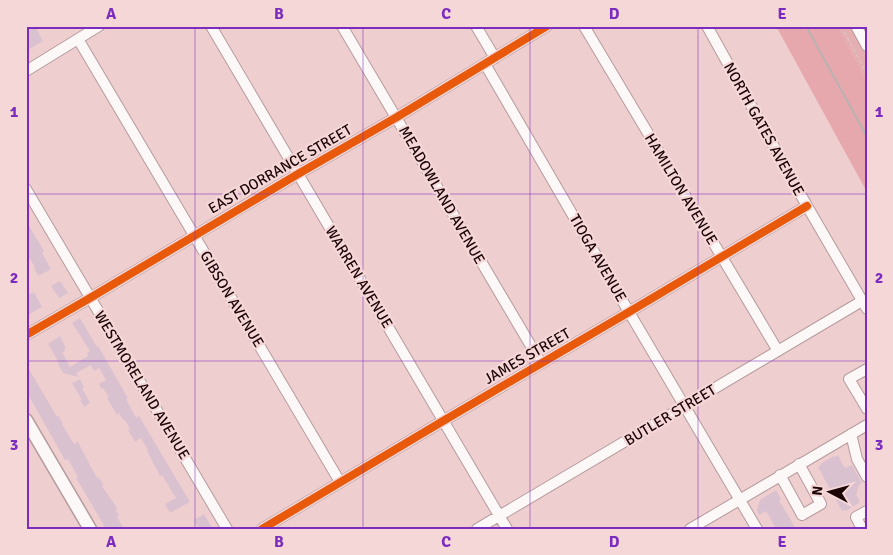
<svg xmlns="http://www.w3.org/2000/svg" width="893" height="555" font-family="Signika,sans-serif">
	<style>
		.green { fill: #e5afb2 }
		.forest { fill: #e6a8ac }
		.building { fill: #dac1cf }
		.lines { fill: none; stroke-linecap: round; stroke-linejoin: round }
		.minor-casing { stroke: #b69b9d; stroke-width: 12 }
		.major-casing { stroke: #b69b9d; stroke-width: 15 }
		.path { stroke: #d8cece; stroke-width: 1; stroke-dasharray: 4 2.5; stroke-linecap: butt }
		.minor { stroke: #fdf8f8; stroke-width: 10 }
		.major { stroke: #fdf8f8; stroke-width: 12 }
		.rail { stroke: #bab2b2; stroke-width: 2 }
		.cycleway-casing { stroke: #f5d7d8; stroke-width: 11 }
		.cycleway { stroke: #e8590c; stroke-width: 8 }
		.grid { fill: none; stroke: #7b2cbf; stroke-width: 1; stroke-opacity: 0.55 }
		.labels { text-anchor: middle; stroke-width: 4.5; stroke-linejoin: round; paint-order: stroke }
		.street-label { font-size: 15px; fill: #1c0507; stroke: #f5d7d8 }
		.neatline { fill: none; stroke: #7b2cbf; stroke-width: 2 }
		.grid-label { font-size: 16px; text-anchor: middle; font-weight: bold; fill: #7b2cbf }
	</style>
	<rect width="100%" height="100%" fill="#efced0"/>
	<path class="green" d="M 838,26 L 850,26 L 867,57 L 867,81 Z"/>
	<path class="forest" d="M 776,26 L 838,26 L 867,81 L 867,192 Z"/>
	<path class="building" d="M 26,26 L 35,26 L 43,41 L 26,51 Z
		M 26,221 L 44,251 L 42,253 L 51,269 L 38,276 L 34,268 L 35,267 L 26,252 Z
		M 60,281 L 68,293 L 59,298 L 51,286 Z
		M 34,292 L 42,307 L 26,316 L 26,296 Z
		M 80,318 L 97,347 L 98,346 L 128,398 L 126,399 L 136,418 L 139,416 L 190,502 L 170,513 L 165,504 L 176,498 L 162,475 L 160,476 L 147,451 L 148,450 L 141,438 L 135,442 L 128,430 L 130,429 L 124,419 L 123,420 L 119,413 L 117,415 L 107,398 L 109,397 L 103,388 L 101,389 L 99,384 L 106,380 L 99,368 L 94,371 L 91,365 L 76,373 L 79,377 L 63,373 L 58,364 L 59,363 L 48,344 L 60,336 L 66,348 L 64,349 L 65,351 L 62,352 L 70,367 L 88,356 L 87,353 L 90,351 L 72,323 Z
		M 26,364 L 57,417 L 59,416 L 63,424 L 62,424 L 74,444 L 78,442 L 92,469 L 98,479 L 99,478 L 104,485 L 102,486 L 117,508 L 116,510 L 119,516 L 117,517 L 124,529 L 106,529 L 82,488 L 76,478 L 78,477 L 68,459 L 65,460 L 26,391 Z
		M 80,379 L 84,387 L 82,388 L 90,403 L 84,407 L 80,400 L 82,400 L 72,383 Z
		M 838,455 L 844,467 L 845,467 L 846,468 L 852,465 L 862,483 L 859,485 L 856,495 L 860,502 L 846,511 L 845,510 L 842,511 L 818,467 L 821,465 L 820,464 L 834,456 L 835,457 Z
		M 776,490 L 781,499 L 779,500 L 796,529 L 776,529 L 766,511 L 759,515 L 757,510 L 760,500 Z
		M 204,514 L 213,529 L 199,529 L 194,520 Z"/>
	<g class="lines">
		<g class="minor-casing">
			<path id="minor" d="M 211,26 L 507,529
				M 342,26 L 541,363
				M 476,26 L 495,58
				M 584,26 L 778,351
				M 707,26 L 807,206 L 867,309
				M 856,26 L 867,46
				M 78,39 L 340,482
				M 485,64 L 629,312 L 757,529
				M 26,71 L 99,26
				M 26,189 L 227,529
				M 26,335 L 90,298 L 298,174 L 397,117 L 547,26
				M 867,369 L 849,379 L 867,409
				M 851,434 L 857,459 L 867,477
				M 780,475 L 802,515 L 821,504 L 799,464
				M 262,529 L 443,421 L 629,312 L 807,206
				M 477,529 L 862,301
				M 690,529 L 867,425
				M 862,529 L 856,517 L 867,511"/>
		</g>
		<g class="major-casing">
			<path id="major" d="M 26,420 L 90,529"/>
		</g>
		<path class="path" d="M 841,26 L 867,74"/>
		<use href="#minor" class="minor"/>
		<use href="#major" class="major"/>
		<path class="rail" d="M 806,26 L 867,137"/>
		<g class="cycleway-casing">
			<path id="cycleway" d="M 26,335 L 90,298 L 298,174 L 397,117 L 547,26
				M 262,529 L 443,421 L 629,312 L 807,206"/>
		</g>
		<use href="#cycleway" class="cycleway"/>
	</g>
	<path class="grid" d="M 195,26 L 195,529M 363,26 L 363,529M 530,26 L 530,529M 698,26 L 698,529M 26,194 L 867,194M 26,361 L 867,361"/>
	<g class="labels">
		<g class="street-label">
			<text transform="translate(764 129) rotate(61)" y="5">NORTH GATES AVENUE</text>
			<text transform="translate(280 169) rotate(-30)" y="5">EAST DORRANCE STREET</text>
			<text transform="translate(681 189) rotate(59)" y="5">HAMILTON AVENUE</text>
			<text transform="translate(442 195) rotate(60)" y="5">MEADOWLAND AVENUE</text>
			<text transform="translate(598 258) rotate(60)" y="5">TIOGA AVENUE</text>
			<text transform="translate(359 277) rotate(59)" y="5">WARREN AVENUE</text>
			<text transform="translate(232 299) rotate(59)" y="5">GIBSON AVENUE</text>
			<text transform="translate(527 356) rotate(-30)" y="5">JAMES STREET</text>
			<text transform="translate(142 385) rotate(59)" y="5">WESTMORELAND AVENUE</text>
			<text transform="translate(670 415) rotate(-31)" y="5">BUTLER STREET</text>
		</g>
	</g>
	<rect width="893" height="555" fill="none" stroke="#f5d7d8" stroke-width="55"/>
	<g transform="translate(830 492) rotate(276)" stroke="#f5d7d8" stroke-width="4" paint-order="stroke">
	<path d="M0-4L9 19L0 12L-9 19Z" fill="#1c0507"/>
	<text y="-8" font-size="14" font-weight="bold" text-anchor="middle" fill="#1c0507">N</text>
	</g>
	<rect x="28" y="28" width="838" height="500" class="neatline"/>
	<g class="grid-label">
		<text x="111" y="19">A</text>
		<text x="279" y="19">B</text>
		<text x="446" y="19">C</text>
		<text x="614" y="19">D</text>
		<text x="782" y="19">E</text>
		<text x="14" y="117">1</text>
		<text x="879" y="117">1</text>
		<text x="14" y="283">2</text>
		<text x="879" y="283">2</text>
		<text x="14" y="450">3</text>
		<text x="879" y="450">3</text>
		<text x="111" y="547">A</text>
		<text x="279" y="547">B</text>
		<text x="446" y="547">C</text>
		<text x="614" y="547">D</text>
		<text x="782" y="547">E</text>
	</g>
</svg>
